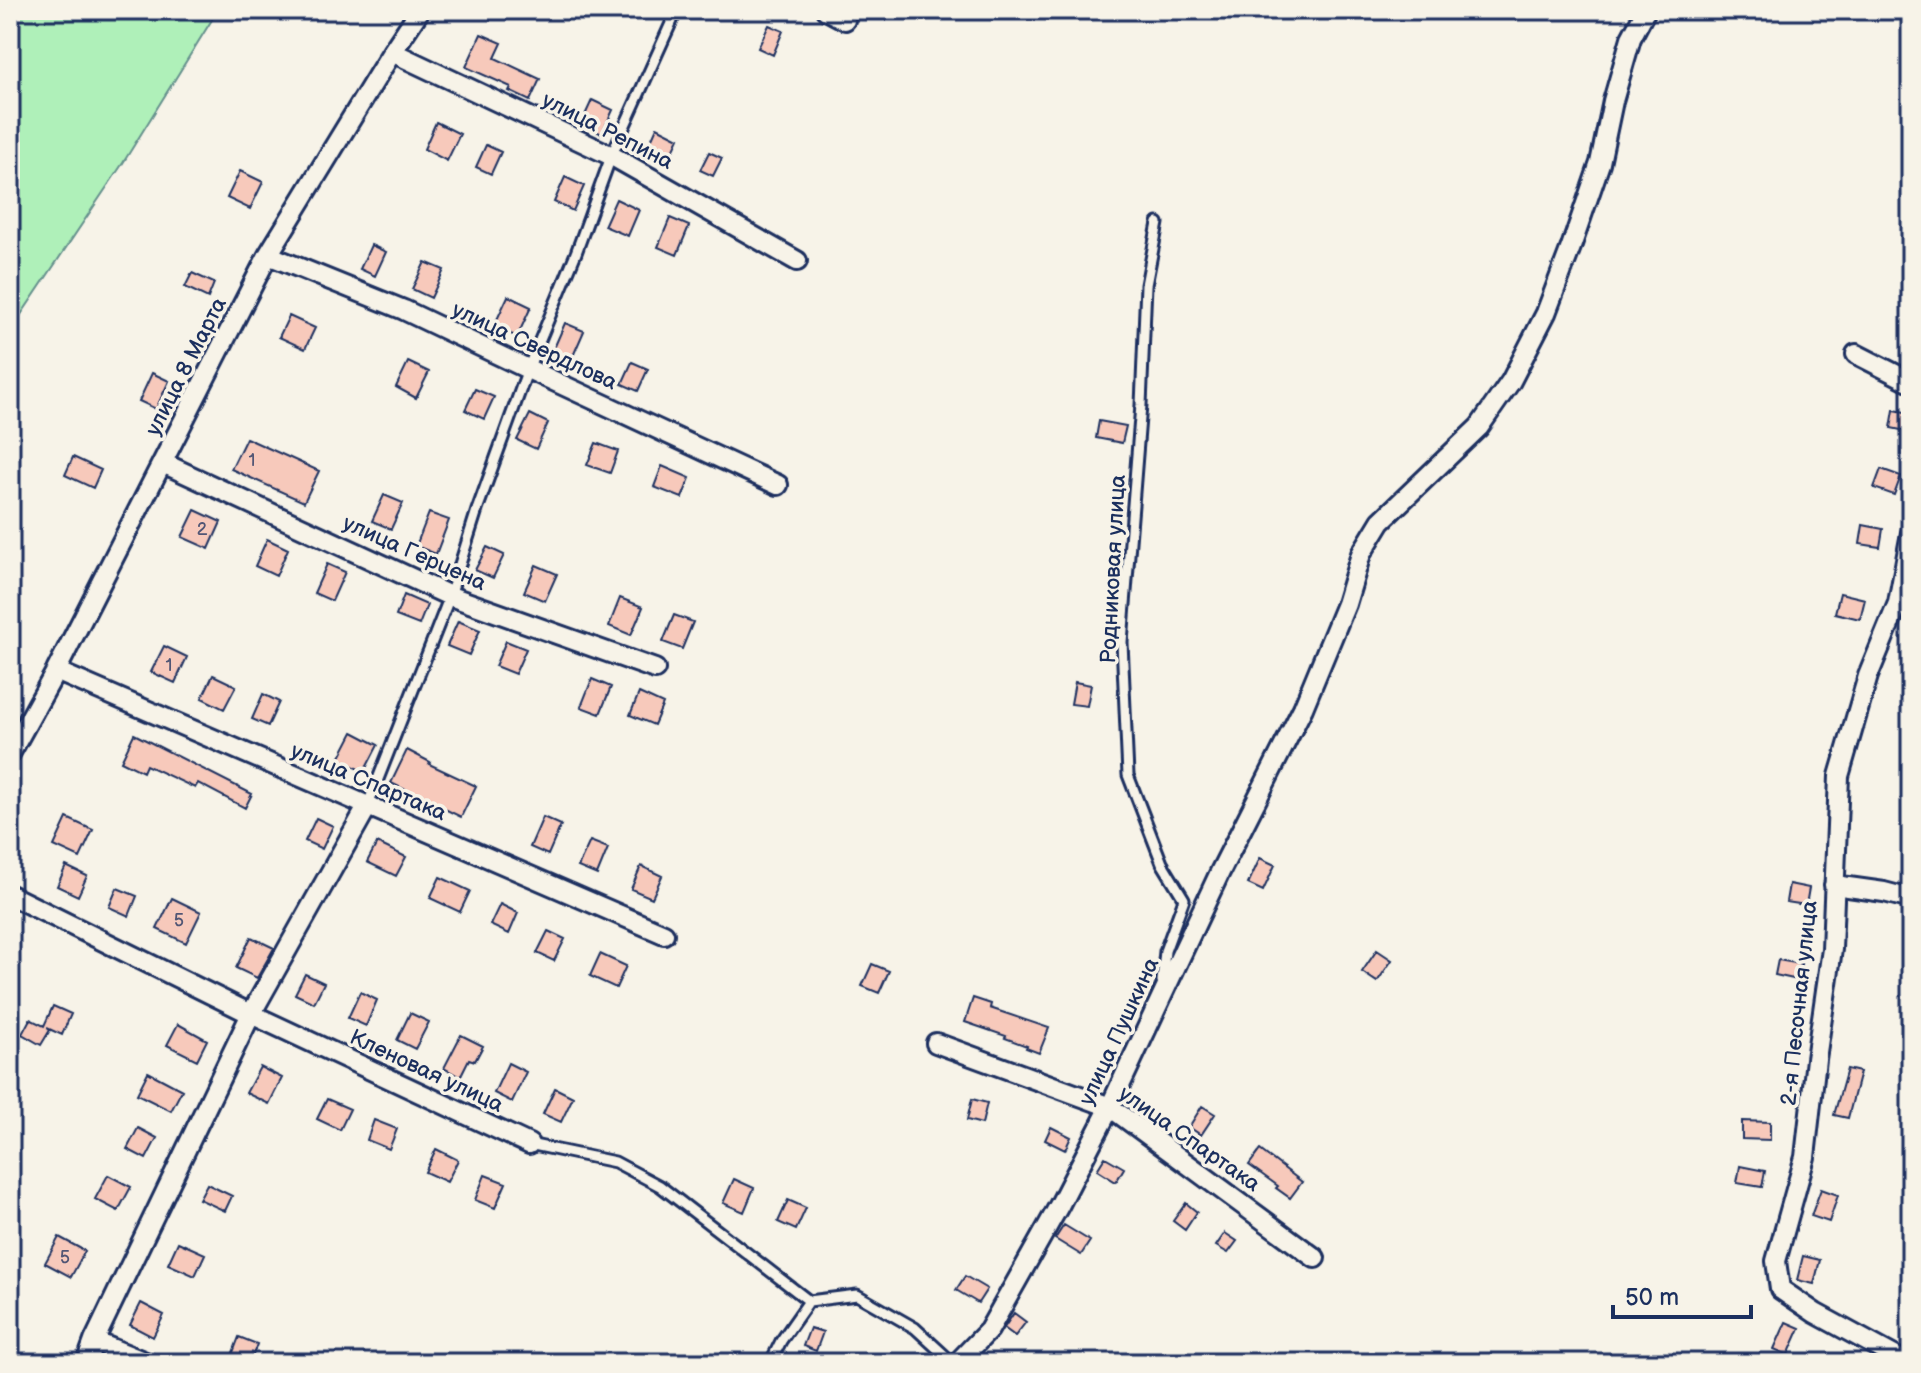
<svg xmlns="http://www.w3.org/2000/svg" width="1921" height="1373" font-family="'Balsamiq Sans',sans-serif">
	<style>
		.green { fill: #aff0b9; stroke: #65908c; stroke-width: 2 }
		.building { fill: #f7c9bb; stroke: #1b2f5e; stroke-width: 2 }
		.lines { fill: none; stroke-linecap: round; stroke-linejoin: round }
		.service-casing { stroke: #1b2f5e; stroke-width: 15 }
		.minor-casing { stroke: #1b2f5e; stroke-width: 24 }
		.service { stroke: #f7f3e8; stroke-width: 9 }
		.minor { stroke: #f7f3e8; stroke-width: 18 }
		.labels { text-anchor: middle; stroke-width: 7; stroke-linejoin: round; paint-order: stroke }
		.number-label { font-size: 18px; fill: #525675 }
		.street-label { font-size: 22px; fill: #1b2f5e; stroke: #f7f3e8 }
	</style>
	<rect width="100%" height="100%" fill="#f7f3e8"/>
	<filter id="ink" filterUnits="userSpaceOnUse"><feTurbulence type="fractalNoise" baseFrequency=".0125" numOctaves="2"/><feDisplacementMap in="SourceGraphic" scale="16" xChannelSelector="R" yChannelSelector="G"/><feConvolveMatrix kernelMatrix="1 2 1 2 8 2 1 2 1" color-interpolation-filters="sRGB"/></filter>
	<g filter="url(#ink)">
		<path class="green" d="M 10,10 L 218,10 L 123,163 L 10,331 Z"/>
		<path class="building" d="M 769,25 L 783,31 L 773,55 L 758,48 Z
			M 481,34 L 502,43 L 495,58 L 540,79 L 530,101 L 509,91 L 511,87 L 466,67 Z
			M 592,100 L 613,110 L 602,134 L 581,124 Z
			M 436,122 L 460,134 L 447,161 L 424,149 Z
			M 657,127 L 679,138 L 667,164 L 645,154 Z
			M 486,145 L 501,152 L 491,174 L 476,167 Z
			M 709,152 L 722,158 L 713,176 L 700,170 Z
			M 240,171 L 263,182 L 250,209 L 227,198 Z
			M 565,177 L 584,186 L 573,211 L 554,202 Z
			M 616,199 L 639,210 L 628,236 L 604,226 Z
			M 670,218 L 689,226 L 677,255 L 658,247 Z
			M 371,245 L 386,252 L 375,276 L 360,269 Z
			M 425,262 L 444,270 L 431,298 L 412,289 Z
			M 192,273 L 214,283 L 208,298 L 185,287 Z
			M 508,296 L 531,307 L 517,337 L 494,326 Z
			M 289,316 L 315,328 L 305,349 L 279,337 Z
			M 565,323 L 584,331 L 570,363 L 551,355 Z
			M 408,362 L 429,372 L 416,398 L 396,387 Z
			M 632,362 L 648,369 L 638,391 L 622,384 Z
			M 152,373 L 169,381 L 156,409 L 139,401 Z
			M 475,389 L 494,397 L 484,419 L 465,410 Z
			M 1894,410 L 1911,413 L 1911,432 L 1891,428 Z
			M 530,414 L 548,423 L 536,449 L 517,440 Z
			M 1099,421 L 1126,426 L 1122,443 L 1096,438 Z
			M 246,438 L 319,471 L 304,502 L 231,469 Z
			M 596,443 L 618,451 L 610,473 L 587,465 Z
			M 73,457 L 101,470 L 93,488 L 65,475 Z
			M 662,466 L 690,478 L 682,498 L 654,487 Z
			M 1881,469 L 1901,476 L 1894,495 L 1874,488 Z
			M 384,495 L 403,503 L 391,529 L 372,521 Z
			M 195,510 L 221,522 L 209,549 L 182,537 Z
			M 429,513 L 449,520 L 436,554 L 416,546 Z
			M 1863,525 L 1883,529 L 1880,547 L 1860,544 Z
			M 267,539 L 288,549 L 276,576 L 255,566 Z
			M 487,547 L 504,555 L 493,578 L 475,570 Z
			M 327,564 L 345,572 L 332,601 L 314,593 Z
			M 536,565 L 557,574 L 545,601 L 524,592 Z
			M 1840,593 L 1865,599 L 1860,619 L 1835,613 Z
			M 404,595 L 427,605 L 419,625 L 396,616 Z
			M 620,598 L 643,607 L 631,635 L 609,626 Z
			M 674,615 L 693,622 L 682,649 L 663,642 Z
			M 458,621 L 480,630 L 469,655 L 447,646 Z
			M 506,641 L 526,649 L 515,674 L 495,666 Z
			M 164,646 L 187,657 L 175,683 L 151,672 Z
			M 213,675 L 236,686 L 224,709 L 202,698 Z
			M 592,679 L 611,687 L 600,714 L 581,707 Z
			M 1075,682 L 1091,685 L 1087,706 L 1071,704 Z
			M 639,693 L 663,704 L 654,725 L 630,715 Z
			M 263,694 L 279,702 L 268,726 L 252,719 Z
			M 353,732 L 378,745 L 364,772 L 339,759 Z
			M 134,734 L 252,794 L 245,808 L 198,783 L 195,788 L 146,765 L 143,772 L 121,761 Z
			M 407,750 L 430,762 L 429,764 L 476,786 L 461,817 L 391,783 Z
			M 543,817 L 561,825 L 548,855 L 530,847 Z
			M 67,818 L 93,830 L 80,858 L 54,846 Z
			M 316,818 L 333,826 L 322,849 L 305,841 Z
			M 590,841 L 608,848 L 597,875 L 578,867 Z
			M 377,843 L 406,857 L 396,876 L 367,862 Z
			M 1260,858 L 1275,865 L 1263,891 L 1248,884 Z
			M 66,866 L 87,876 L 78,896 L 57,886 Z
			M 641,866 L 662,876 L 652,898 L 631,889 Z
			M 440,877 L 470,891 L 460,912 L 430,898 Z
			M 1789,884 L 1809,888 L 1806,905 L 1786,902 Z
			M 117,888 L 137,896 L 129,916 L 109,907 Z
			M 172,898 L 201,912 L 186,943 L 157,929 Z
			M 500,904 L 518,913 L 509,934 L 490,925 Z
			M 548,931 L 565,939 L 554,961 L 537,953 Z
			M 251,937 L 274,948 L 257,978 L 236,968 Z
			M 1377,950 L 1392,960 L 1377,982 L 1362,972 Z
			M 600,954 L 626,966 L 616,988 L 590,976 Z
			M 1778,960 L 1801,964 L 1798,980 L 1775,975 Z
			M 872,964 L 889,971 L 879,993 L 862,986 Z
			M 305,974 L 324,983 L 314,1003 L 295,994 Z
			M 360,992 L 377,1000 L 366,1026 L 348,1018 Z
			M 973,998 L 991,1004 L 990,1008 L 1049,1028 L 1039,1053 L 1026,1048 L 1027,1046 L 1005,1038 L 1006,1036 L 965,1022 Z
			M 53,1006 L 71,1014 L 62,1035 L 47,1028 L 50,1030 L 41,1045 L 22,1034 L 30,1019 L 44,1026 Z
			M 410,1013 L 429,1022 L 415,1049 L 397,1040 Z
			M 178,1024 L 207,1040 L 197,1060 L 167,1045 Z
			M 461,1035 L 483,1046 L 475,1061 L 469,1059 L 460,1077 L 444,1068 Z
			M 508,1063 L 526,1072 L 512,1102 L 494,1093 Z
			M 260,1067 L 282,1078 L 269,1104 L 246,1093 Z
			M 1847,1069 L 1860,1072 L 1848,1118 L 1834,1115 Z
			M 148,1072 L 182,1090 L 171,1111 L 137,1094 Z
			M 555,1088 L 573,1097 L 561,1122 L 543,1114 Z
			M 327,1099 L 350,1109 L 340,1130 L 317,1119 Z
			M 972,1099 L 987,1103 L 982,1124 L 967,1120 Z
			M 1202,1106 L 1215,1114 L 1201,1135 L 1189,1127 Z
			M 374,1120 L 397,1129 L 389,1149 L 367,1140 Z
			M 1742,1121 L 1770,1122 L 1770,1140 L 1742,1139 Z
			M 1051,1127 L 1071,1137 L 1065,1150 L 1045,1140 Z
			M 138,1128 L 157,1138 L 146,1159 L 127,1149 Z
			M 436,1149 L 458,1160 L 447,1182 L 425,1172 Z
			M 1260,1150 L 1302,1182 L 1290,1198 L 1276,1188 L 1278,1186 L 1249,1165 Z
			M 1105,1157 L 1124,1168 L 1116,1182 L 1097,1170 Z
			M 1740,1166 L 1765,1171 L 1762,1187 L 1737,1183 Z
			M 108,1175 L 131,1187 L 118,1211 L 95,1199 Z
			M 485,1175 L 506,1183 L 495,1208 L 475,1200 Z
			M 734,1179 L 754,1188 L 744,1212 L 723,1203 Z
			M 207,1184 L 232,1196 L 225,1211 L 199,1199 Z
			M 1821,1189 L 1838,1195 L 1829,1222 L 1811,1216 Z
			M 788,1200 L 806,1208 L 796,1230 L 778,1222 Z
			M 1186,1203 L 1197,1212 L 1185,1230 L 1173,1221 Z
			M 1064,1225 L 1090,1241 L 1081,1255 L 1055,1239 Z
			M 1225,1233 L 1237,1241 L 1228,1253 L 1216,1246 Z
			M 59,1237 L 85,1251 L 71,1277 L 45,1263 Z
			M 178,1242 L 205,1254 L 195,1276 L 168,1264 Z
			M 1803,1256 L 1820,1260 L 1814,1284 L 1797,1280 Z
			M 965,1276 L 987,1289 L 978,1303 L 956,1290 Z
			M 141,1303 L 164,1315 L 153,1337 L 130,1325 Z
			M 1014,1313 L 1026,1322 L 1015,1336 L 1004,1328 Z
			M 1786,1322 L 1800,1328 L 1788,1355 L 1774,1349 Z
			M 810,1328 L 823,1332 L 816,1351 L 803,1346 Z
			M 239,1337 L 257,1344 L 250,1363 L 229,1363 Z"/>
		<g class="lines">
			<g class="service-casing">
				<path id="service" d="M 1158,223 L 1146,285 L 1141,405 L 1122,642 L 1128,775 L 1162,863 L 1184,899 L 1165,951 L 1162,981
					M 367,807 L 450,596 L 477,510 L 528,369 L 576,253 L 612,154 L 677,10
					M 529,1144 L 615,1162 L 660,1186 L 809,1301
					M 770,1363 L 781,1341 L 809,1301 L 857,1295 L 915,1328 L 953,1363"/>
			</g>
			<g class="minor-casing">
				<path id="minor" d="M 826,10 L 845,20
					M 392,52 L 612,156 L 797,261
					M 268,255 L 404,310 L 528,369 L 778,485
					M 1856,354 L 1911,382
					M 163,463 L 450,596 L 655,669
					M 56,671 L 664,934
					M 10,754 L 56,671 L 268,255 L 392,52 L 420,10
					M 1834,885 L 1884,892 L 1911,899
					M 10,895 L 251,1014 L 529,1144
					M 936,1043 L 1110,1107 L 1315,1258
					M 94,1341 L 148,1363
					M 86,1363 L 94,1341 L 251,1014 L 367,807
					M 957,1363 L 989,1330 L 1060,1204 L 1110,1107 L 1220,872 L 1303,708 L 1346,604 L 1361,554 L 1381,521 L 1479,427 L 1511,381 L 1546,313 L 1571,247 L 1600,163 L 1613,101 L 1631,38 L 1646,10
					M 1907,1363 L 1815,1313 L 1780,1289 L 1776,1261 L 1805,1157 L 1816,1059 L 1832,949 L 1839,776 L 1868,676 L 1898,603 L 1911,533"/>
			</g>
			<use href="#service" class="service"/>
			<use href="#minor" class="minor"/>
		</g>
	</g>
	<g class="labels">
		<g class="number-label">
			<text x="252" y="466">1</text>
			<text x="202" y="535">2</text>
			<text x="169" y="671">1</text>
			<text x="179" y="926">5</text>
			<text x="65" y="1263">5</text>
		</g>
		<g class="street-label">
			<text transform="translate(608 130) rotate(27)" y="8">улица Репина</text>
			<text transform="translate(535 345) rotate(25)" y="8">улица Свердлова</text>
			<text transform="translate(185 366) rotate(-63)" y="8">улица 8 Марта</text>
			<text transform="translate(415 552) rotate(24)" y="8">улица Герцена</text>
			<text transform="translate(1112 569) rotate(-87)" y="8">Родниковая улица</text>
			<text transform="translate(369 781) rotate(23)" y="8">улица Спартака</text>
			<text transform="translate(1798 1003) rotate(-84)" y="8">2-я Песочная улица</text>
			<text transform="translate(1118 1031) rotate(-65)" y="8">улица Пушкина</text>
			<text transform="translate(427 1070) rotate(25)" y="8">Кленовая улица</text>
			<text transform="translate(1190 1138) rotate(35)" y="8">улица Спартака</text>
		</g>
	</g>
	<rect width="1921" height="1373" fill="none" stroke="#f7f3e8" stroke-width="40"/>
	<rect x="20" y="20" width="1881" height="1333" fill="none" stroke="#1b2f5e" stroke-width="3" filter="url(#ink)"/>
	<path d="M1613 1305v12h138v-12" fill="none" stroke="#1b2f5e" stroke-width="4"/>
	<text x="1625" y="1305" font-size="24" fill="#1b2f5e" stroke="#f7f3e8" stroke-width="6" paint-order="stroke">50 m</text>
</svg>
